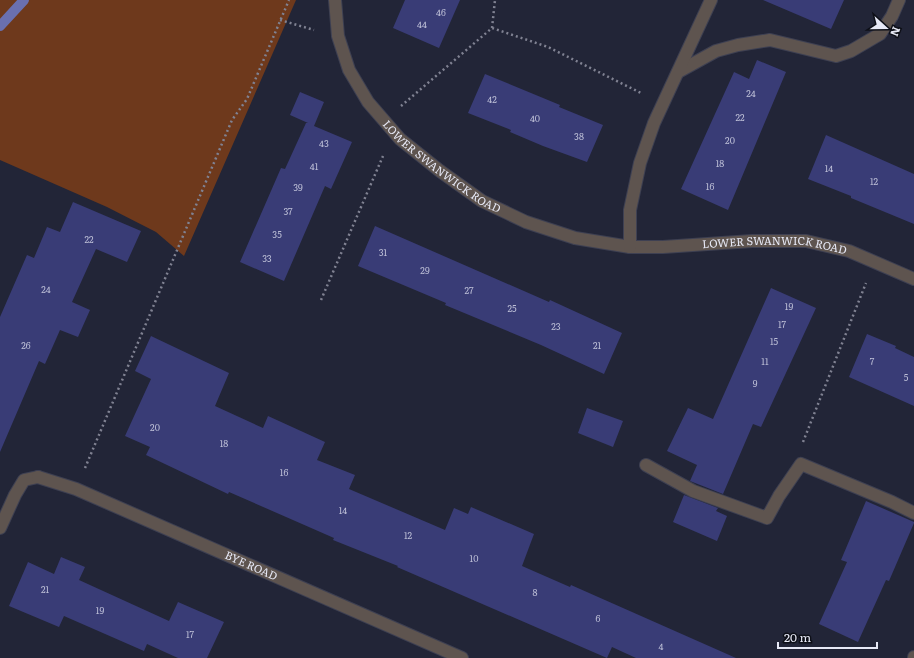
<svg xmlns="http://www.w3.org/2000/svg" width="914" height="658" font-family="Literata,serif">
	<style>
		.green { fill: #6e391c }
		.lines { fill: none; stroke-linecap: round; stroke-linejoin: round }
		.stream { stroke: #6a70af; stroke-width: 10 }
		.building { fill: #393c76 }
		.service-casing { stroke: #3e4052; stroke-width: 14 }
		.minor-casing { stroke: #3e4052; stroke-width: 14 }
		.tertiary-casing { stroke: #3e4052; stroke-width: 14 }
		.path { stroke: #808292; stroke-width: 2.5; stroke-dasharray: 2 3; stroke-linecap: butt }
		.service { stroke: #5e544f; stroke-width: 12 }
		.minor { stroke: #5e544f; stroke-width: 12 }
		.tertiary { stroke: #5e544f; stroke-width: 12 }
		.labels { text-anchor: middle; stroke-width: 3.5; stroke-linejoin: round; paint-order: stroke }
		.number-label { font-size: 9px; fill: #bcbed6 }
		.street-label { font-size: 11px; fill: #e7e9f6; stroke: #0d0f17 }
	</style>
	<rect width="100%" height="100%" fill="#222537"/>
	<path class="green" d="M 0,0 L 296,0 L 184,256 L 156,232 L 107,207 L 0,160 Z"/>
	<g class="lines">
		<path class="stream" d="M 0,26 L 24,0"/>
	</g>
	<path class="building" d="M 405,0 L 460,0 L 439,48 L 393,28 Z
		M 763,0 L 844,0 L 831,29 Z
		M 757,60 L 786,72 L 728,210 L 681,189 L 734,72 L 749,79 Z
		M 485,74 L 560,105 L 559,107 L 603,125 L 587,162 L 543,146 L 510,132 L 511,130 L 468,113 Z
		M 300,92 L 324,102 L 314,126 L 352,142 L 331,189 L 325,186 L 284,281 L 240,262 L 281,168 L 285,169 L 306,123 L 308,123 L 290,115 Z
		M 826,135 L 914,174 L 914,224 L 851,198 L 851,196 L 808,179 Z
		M 73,202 L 141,231 L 127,262 L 96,249 L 72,302 L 90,310 L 78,337 L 60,330 L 45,364 L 39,361 L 0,452 L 0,317 L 27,255 L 34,258 L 47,227 L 60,232 Z
		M 375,226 L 549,302 L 550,300 L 622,333 L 604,374 L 541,345 L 445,305 L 446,303 L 358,266 Z
		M 771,288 L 816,308 L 761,427 L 753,424 L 723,494 L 690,481 L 697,465 L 667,451 L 688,408 L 713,419 Z
		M 867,334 L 896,346 L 895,348 L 914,357 L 914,406 L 849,377 Z
		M 151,336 L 229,373 L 215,406 L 263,428 L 268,416 L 325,442 L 317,460 L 355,475 L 349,489 L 445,530 L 454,508 L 468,514 L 471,507 L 534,534 L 522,566 L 570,587 L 571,585 L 736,658 L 636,658 L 612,647 L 607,658 L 397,567 L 398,566 L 333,540 L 334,538 L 229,492 L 228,494 L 146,455 L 150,447 L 125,436 L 151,379 L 135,371 Z
		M 587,408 L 623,421 L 613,447 L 578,433 Z
		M 684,495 L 718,508 L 716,511 L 727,516 L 717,541 L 673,522 Z
		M 866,501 L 914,522 L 914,523 L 889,581 L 886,580 L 858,642 L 819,624 L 847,562 L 841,560 Z
		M 61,557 L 85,567 L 79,580 L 169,621 L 178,602 L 224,622 L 207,658 L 178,658 L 147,644 L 144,651 L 64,616 L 59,627 L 9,606 L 28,562 L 54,574 Z"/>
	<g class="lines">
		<g class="service-casing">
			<path id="service" d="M 646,465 L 693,491 L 767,518 L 779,496 L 801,464 L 892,502 L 914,513
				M 0,528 L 15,495 L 24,480 L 38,477"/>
		</g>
		<g class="minor-casing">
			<g id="minor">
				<path id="s1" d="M 335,0 L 338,36 L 349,70 L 368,102 L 400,139 L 440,171 L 482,201 L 526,222 L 575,238 L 630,247 L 663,247 L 752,241 L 806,241 L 849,251 L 914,279"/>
				<path d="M 678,72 L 716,51 L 738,45 L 770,40 L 836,56 L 851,51 L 880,34 L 892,16 L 899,0"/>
				<path d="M 630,247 L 630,210 L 640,163 L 654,123 L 711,0"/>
				<path id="s2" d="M 38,477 L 76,489 L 462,658"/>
			</g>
		</g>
		<g class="tertiary-casing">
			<path id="tertiary" d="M 914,658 L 914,657"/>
		</g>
		<path class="path" d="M 280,20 L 314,30
			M 492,28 L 495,0
			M 401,106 L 492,28 L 548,47 L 643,94
			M 321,300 L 383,156
			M 803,442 L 866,283
			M 85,468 L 232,120 L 247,99 L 289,0"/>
		<use href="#service" class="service"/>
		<use href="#minor" class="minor"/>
		<use href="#tertiary" class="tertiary"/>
	</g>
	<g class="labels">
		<g class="number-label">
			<text x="441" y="16">46</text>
			<text x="422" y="28">44</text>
			<text x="751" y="97">24</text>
			<text x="492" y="103">42</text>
			<text x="740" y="121">22</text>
			<text x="535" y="122">40</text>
			<text x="579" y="140">38</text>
			<text x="730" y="144">20</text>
			<text x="324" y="147">43</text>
			<text x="720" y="167">18</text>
			<text x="314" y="170">41</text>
			<text x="829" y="172">14</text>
			<text x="874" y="185">12</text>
			<text x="710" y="190">16</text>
			<text x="298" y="191">39</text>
			<text x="288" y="215">37</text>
			<text x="277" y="238">35</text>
			<text x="89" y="243">22</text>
			<text x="383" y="256">31</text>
			<text x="267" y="262">33</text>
			<text x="425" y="274">29</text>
			<text x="46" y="293">24</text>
			<text x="469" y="294">27</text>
			<text x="789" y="310">19</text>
			<text x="512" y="312">25</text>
			<text x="782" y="328">17</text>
			<text x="556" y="330">23</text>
			<text x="774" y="345">15</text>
			<text x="26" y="349">26</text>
			<text x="597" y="349">21</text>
			<text x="765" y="365">11</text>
			<text x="872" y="365">7</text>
			<text x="906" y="381">5</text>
			<text x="755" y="387">9</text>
			<text x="155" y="431">20</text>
			<text x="224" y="447">18</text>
			<text x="284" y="476">16</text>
			<text x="343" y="514">14</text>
			<text x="408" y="539">12</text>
			<text x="474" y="562">10</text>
			<text x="45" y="593">21</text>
			<text x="535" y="596">8</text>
			<text x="100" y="614">19</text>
			<text x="598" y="622">6</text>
			<text x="190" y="638">17</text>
			<text x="661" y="650">4</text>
		</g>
		<g class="street-label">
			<text dy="4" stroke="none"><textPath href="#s1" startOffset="208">LOWER SWANWICK ROAD</textPath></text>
			<text dy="4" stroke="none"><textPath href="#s1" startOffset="562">LOWER SWANWICK ROAD</textPath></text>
			<text dy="4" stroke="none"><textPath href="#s2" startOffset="231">BYE ROAD</textPath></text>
		</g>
	</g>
	<g transform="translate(886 28) rotate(111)" stroke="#0d0f17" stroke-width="3" paint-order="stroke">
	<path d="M0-3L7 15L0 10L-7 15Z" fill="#e7e9f6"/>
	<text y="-6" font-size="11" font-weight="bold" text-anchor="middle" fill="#e7e9f6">N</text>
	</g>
	<path d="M778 642v6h99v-6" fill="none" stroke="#e7e9f6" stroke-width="2"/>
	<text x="784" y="642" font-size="12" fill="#e7e9f6" stroke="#0d0f17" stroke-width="3" paint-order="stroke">20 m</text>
</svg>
